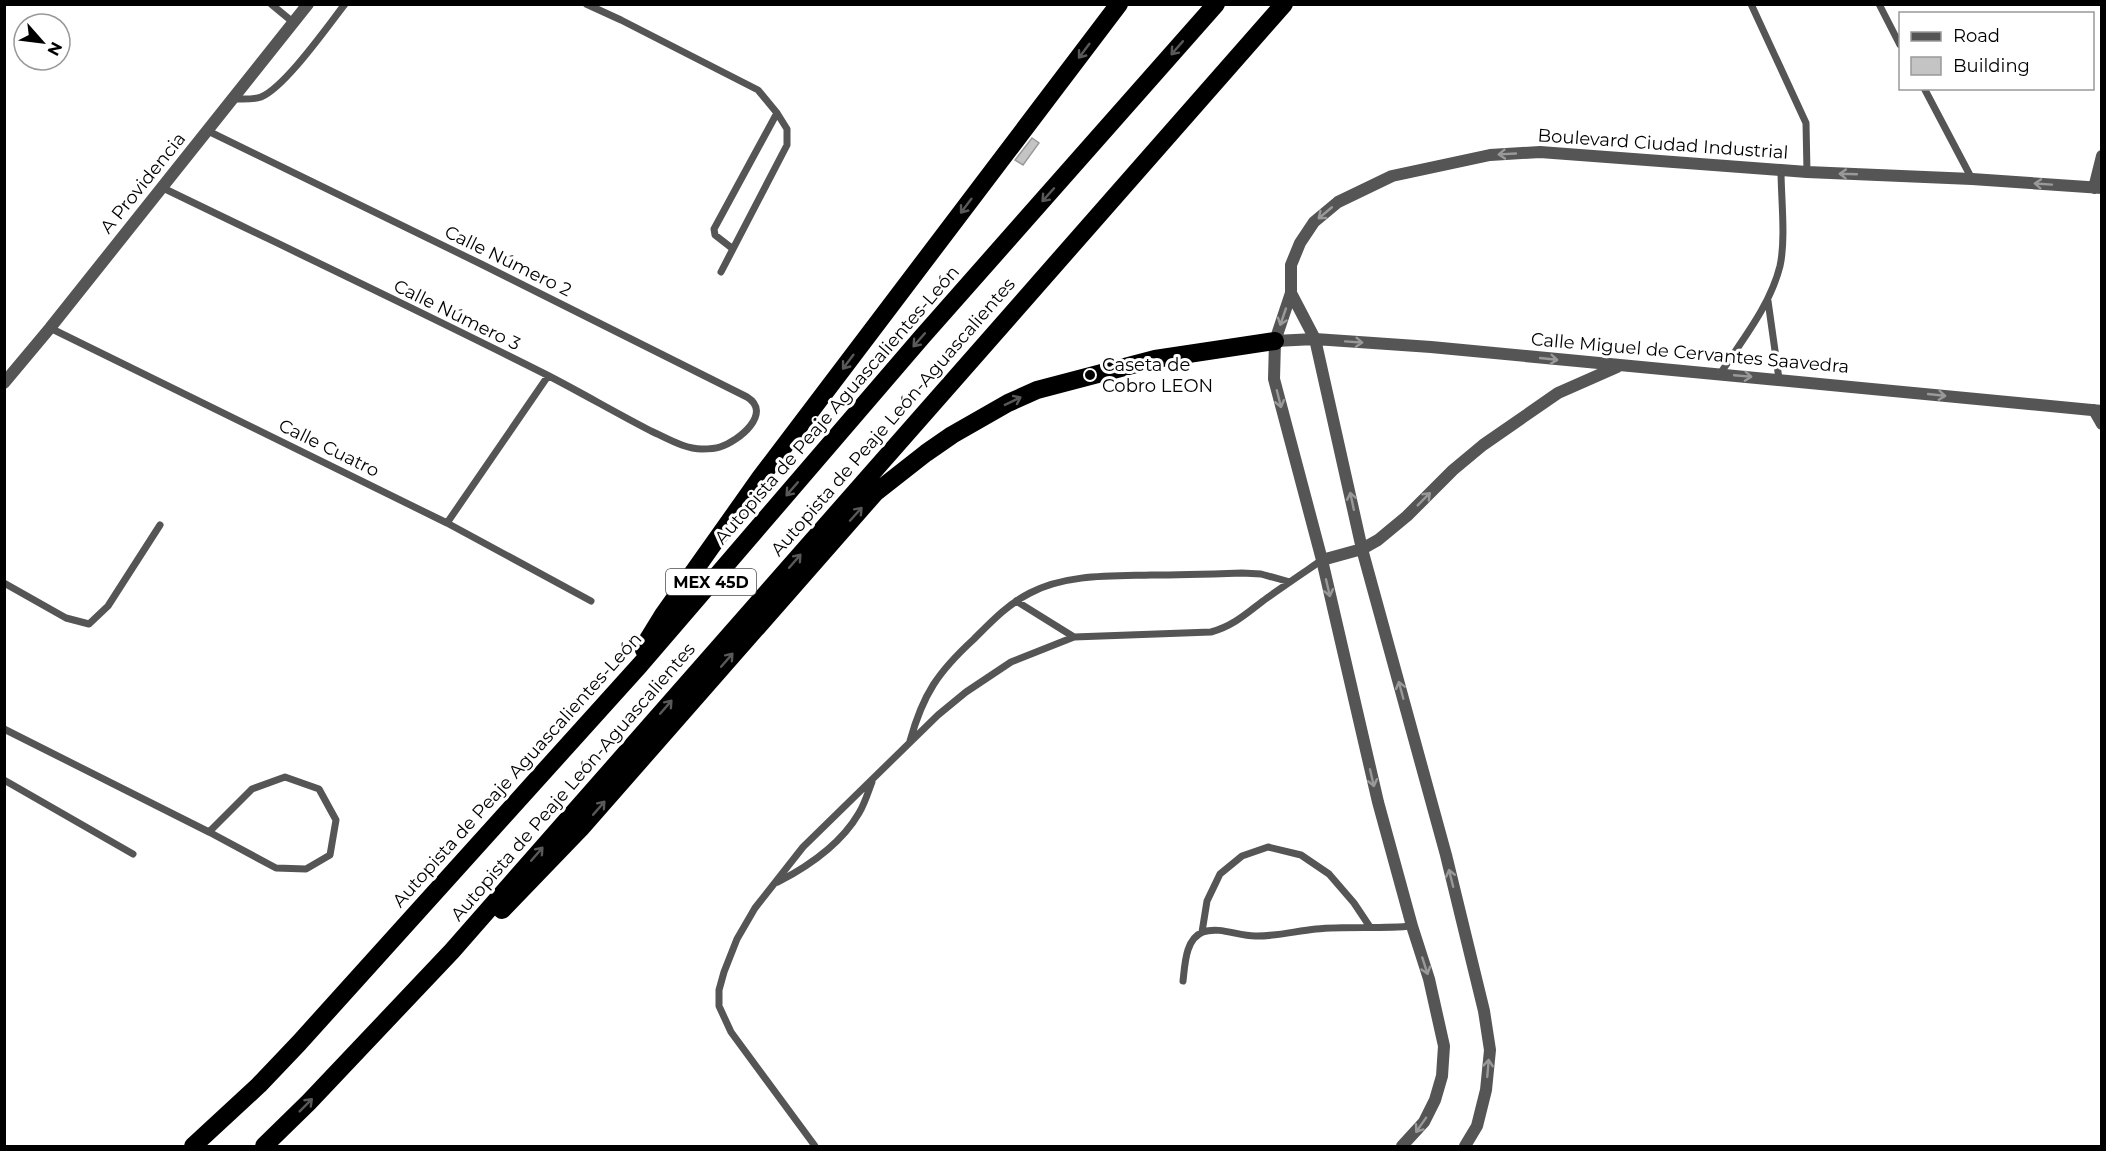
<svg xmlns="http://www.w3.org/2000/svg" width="2106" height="1151" font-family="Montserrat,sans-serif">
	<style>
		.building { fill: #c4c4c4; stroke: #999; stroke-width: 1.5 }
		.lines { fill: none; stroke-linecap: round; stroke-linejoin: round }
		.lane { stroke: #555; stroke-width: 7 }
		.street { stroke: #555; stroke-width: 12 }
		.highway { stroke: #000; stroke-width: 18 }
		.oneway { stroke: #595959 }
		.oneway2 { stroke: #999 }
		.poi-dot { fill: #000; stroke: #fff; stroke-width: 2 }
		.labels { text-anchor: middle; stroke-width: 6; stroke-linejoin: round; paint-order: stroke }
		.shield { fill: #fff; stroke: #4c4c4c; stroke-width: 1.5 }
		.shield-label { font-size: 16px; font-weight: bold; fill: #000 }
		.street-label { font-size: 18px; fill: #000; stroke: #fff }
		.poi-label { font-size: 18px; fill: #000; stroke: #fff; text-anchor: start }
	</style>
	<rect width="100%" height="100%" fill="#fff"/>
	<path class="building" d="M 1032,138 L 1039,143 L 1023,165 L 1015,160 Z"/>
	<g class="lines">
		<path class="lane" d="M 271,4 L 294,23
			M 586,4 L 621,20 L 758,90 L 777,113 L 787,129 L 787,145 L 721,272
			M 1751,4 L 1806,123 L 1807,172
			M 1879,4 L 1900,45
			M 1924,88 L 1972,179
			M 234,99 C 242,99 253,100 261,97 C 285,87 327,27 345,4
			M 163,188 C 291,250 420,311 547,375 C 582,393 616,413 651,431 C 667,438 684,449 702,449 C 708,449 714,449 720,447 C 739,441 773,413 747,397 L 481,264 L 208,131
			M 733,249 L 715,235 L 714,229 L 777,113
			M 1768,301 L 1779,379
			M 50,328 L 447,523 L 591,601
			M 1720,374 C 1742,340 1770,306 1780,266 C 1786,239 1781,198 1781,170
			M 447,523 L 548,376
			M 4,583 L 66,618 L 89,624 L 108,606 L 160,525
			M 1016,601 L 1074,637
			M 4,729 L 209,832
			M 910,741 C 923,694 938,672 974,639 C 991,622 1008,604 1030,593 C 1066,574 1112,576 1151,575 C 1181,575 1212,574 1242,573 L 1261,574 L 1290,582
			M 285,777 L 319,789 L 336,820 L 330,855 L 306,869 L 276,868 L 209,832 L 252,789 Z
			M 4,780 L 133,854
			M 778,882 C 809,866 841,844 859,813 C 865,803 868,792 872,782
			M 1202,932 L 1207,901 L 1220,874 L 1242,856 L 1268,847 L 1301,855 L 1329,874 L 1354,903 L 1370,927
			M 1183,981 C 1185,965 1185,939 1203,932 C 1220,926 1240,937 1257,936 C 1278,936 1296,931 1316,929 C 1348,926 1380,929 1412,926
			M 815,1146 L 731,1032 L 719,1006 L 719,990 L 724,972 L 737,939 L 755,908 L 803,847 L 938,715 L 966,692 L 1011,662 L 1074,637 L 1211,632 C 1234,626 1248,612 1267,598 C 1285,585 1303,573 1322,560"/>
		<path class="street" d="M 2094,188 L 2102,156
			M 1291,293 L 1315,339 L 1362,549 L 1446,855 L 1484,1011 L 1490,1050 L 1486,1090 L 1477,1126 L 1465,1146
			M 1275,341 L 1315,339 L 1431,347 L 2102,411
			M 4,383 L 50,328 L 308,4
			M 2094,410 L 2102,424
			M 1322,560 L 1362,549 L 1378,540 L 1407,516 L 1453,470 L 1483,445 L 1558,393 L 1617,367
			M 1402,1146 L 1424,1122 L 1435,1100 L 1442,1076 L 1444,1046 L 1429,979 L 1412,926 L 1378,802 L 1322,560 L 1274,379 L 1275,341 L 1291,293 L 1291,265 L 1300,243 L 1314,222 L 1338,202 L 1392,176 L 1490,155 L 1540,152 L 1807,172 L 1972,179 L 2102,188"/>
		<path class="highway" d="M 644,650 L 647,641 L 663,615 L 760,478 L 1119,4
			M 502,910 L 581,828 L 875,493 L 926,453 L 952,435 L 1008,403 L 1037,390 L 1155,359 L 1275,341
			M 193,1146 L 259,1085 L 299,1043 L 640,665 L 921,338 L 1216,4
			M 264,1146 L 309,1102 L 452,951 L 1284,4"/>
	</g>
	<defs><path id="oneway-shaft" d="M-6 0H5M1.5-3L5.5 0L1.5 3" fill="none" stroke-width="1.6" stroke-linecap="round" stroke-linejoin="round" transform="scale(1.5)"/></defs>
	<g class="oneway">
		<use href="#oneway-shaft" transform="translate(1177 48) rotate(131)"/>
		<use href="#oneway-shaft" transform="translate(1084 51) rotate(127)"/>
		<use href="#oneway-shaft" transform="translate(1048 195) rotate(132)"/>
		<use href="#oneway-shaft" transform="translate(966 206) rotate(127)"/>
		<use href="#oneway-shaft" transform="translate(919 340) rotate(131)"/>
		<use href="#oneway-shaft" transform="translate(848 362) rotate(127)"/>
		<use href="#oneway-shaft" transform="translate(1013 401) rotate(-26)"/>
		<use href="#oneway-shaft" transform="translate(792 489) rotate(131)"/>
		<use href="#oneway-shaft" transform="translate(856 514) rotate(-48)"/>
		<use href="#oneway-shaft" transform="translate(795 561) rotate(-49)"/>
		<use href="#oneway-shaft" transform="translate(727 660) rotate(-49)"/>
		<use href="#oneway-shaft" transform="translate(666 707) rotate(-49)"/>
		<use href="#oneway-shaft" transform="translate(599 808) rotate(-49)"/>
		<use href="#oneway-shaft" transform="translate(537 854) rotate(-49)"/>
		<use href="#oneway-shaft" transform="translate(306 1105) rotate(-45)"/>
	</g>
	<g class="oneway2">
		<use href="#oneway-shaft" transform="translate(1507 154) rotate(177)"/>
		<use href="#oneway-shaft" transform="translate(1848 174) rotate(-178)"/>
		<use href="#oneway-shaft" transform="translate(2043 184) rotate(-176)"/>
		<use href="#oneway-shaft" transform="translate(1325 213) rotate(140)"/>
		<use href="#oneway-shaft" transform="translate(1283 317) rotate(109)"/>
		<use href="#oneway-shaft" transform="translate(1354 342) rotate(4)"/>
		<use href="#oneway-shaft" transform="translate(1549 359) rotate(6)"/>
		<use href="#oneway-shaft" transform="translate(1743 376) rotate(5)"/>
		<use href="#oneway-shaft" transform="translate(1937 395) rotate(6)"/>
		<use href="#oneway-shaft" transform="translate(1279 399) rotate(76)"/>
		<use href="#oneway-shaft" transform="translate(1424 499) rotate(-45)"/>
		<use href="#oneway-shaft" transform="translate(1352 501) rotate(-102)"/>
		<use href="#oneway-shaft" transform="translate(1328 588) rotate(77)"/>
		<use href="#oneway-shaft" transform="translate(1401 690) rotate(-105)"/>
		<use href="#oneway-shaft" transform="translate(1372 778) rotate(77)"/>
		<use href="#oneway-shaft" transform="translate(1451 878) rotate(-104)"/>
		<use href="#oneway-shaft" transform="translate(1425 966) rotate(72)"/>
		<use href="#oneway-shaft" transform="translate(1488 1068) rotate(-85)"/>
		<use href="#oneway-shaft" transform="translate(1421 1125) rotate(125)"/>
	</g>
	<circle class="poi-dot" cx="1090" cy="375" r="6"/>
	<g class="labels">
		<rect class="shield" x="666" y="569" width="90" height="26" rx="4.5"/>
		<g class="shield-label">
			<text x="711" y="588">MEX 45D</text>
		</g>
		<g class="street-label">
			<text transform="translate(1663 144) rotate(4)" y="6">Boulevard Ciudad Industrial</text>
			<text transform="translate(143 183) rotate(-51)" y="6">A Providencia</text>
			<text transform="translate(508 261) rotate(26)" y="6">Calle Número 2</text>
			<text transform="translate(457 315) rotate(26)" y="6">Calle Número 3</text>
			<text transform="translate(1690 353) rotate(5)" y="6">Calle Miguel de Cervantes Saavedra</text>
			<text transform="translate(837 405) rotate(-49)" y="6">Autopista de Peaje Aguascalientes-León</text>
			<text transform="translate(893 417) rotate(-49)" y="6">Autopista de Peaje León-Aguascalientes</text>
			<text transform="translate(329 448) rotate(26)" y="6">Calle Cuatro</text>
			<text transform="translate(517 770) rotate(-48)" y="6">Autopista de Peaje Aguascalientes-León</text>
			<text transform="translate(573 782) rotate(-49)" y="6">Autopista de Peaje León-Aguascalientes</text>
		</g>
		<g class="poi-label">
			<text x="1102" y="371">Caseta de<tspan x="1102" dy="21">Cobro LEON</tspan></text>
		</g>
	</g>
	<rect width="2106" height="1151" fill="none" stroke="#000000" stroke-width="12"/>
	<rect x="1899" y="12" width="195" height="78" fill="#ffffff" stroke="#999999" stroke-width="1.5"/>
	<rect x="1911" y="32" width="30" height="9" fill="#555555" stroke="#999999" stroke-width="1.5"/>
	<text x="1953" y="42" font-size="18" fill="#000000">Road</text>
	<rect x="1911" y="57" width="30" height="18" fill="#c4c4c4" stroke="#999999" stroke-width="1.5"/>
	<text x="1953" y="72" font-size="18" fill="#000000">Building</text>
	<g transform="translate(42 42) rotate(118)"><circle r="28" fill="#ffffff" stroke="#999999" stroke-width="1.5"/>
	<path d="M0-4.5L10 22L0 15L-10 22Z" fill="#000000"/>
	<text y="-9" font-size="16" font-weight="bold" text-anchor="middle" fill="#000000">N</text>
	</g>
</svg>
